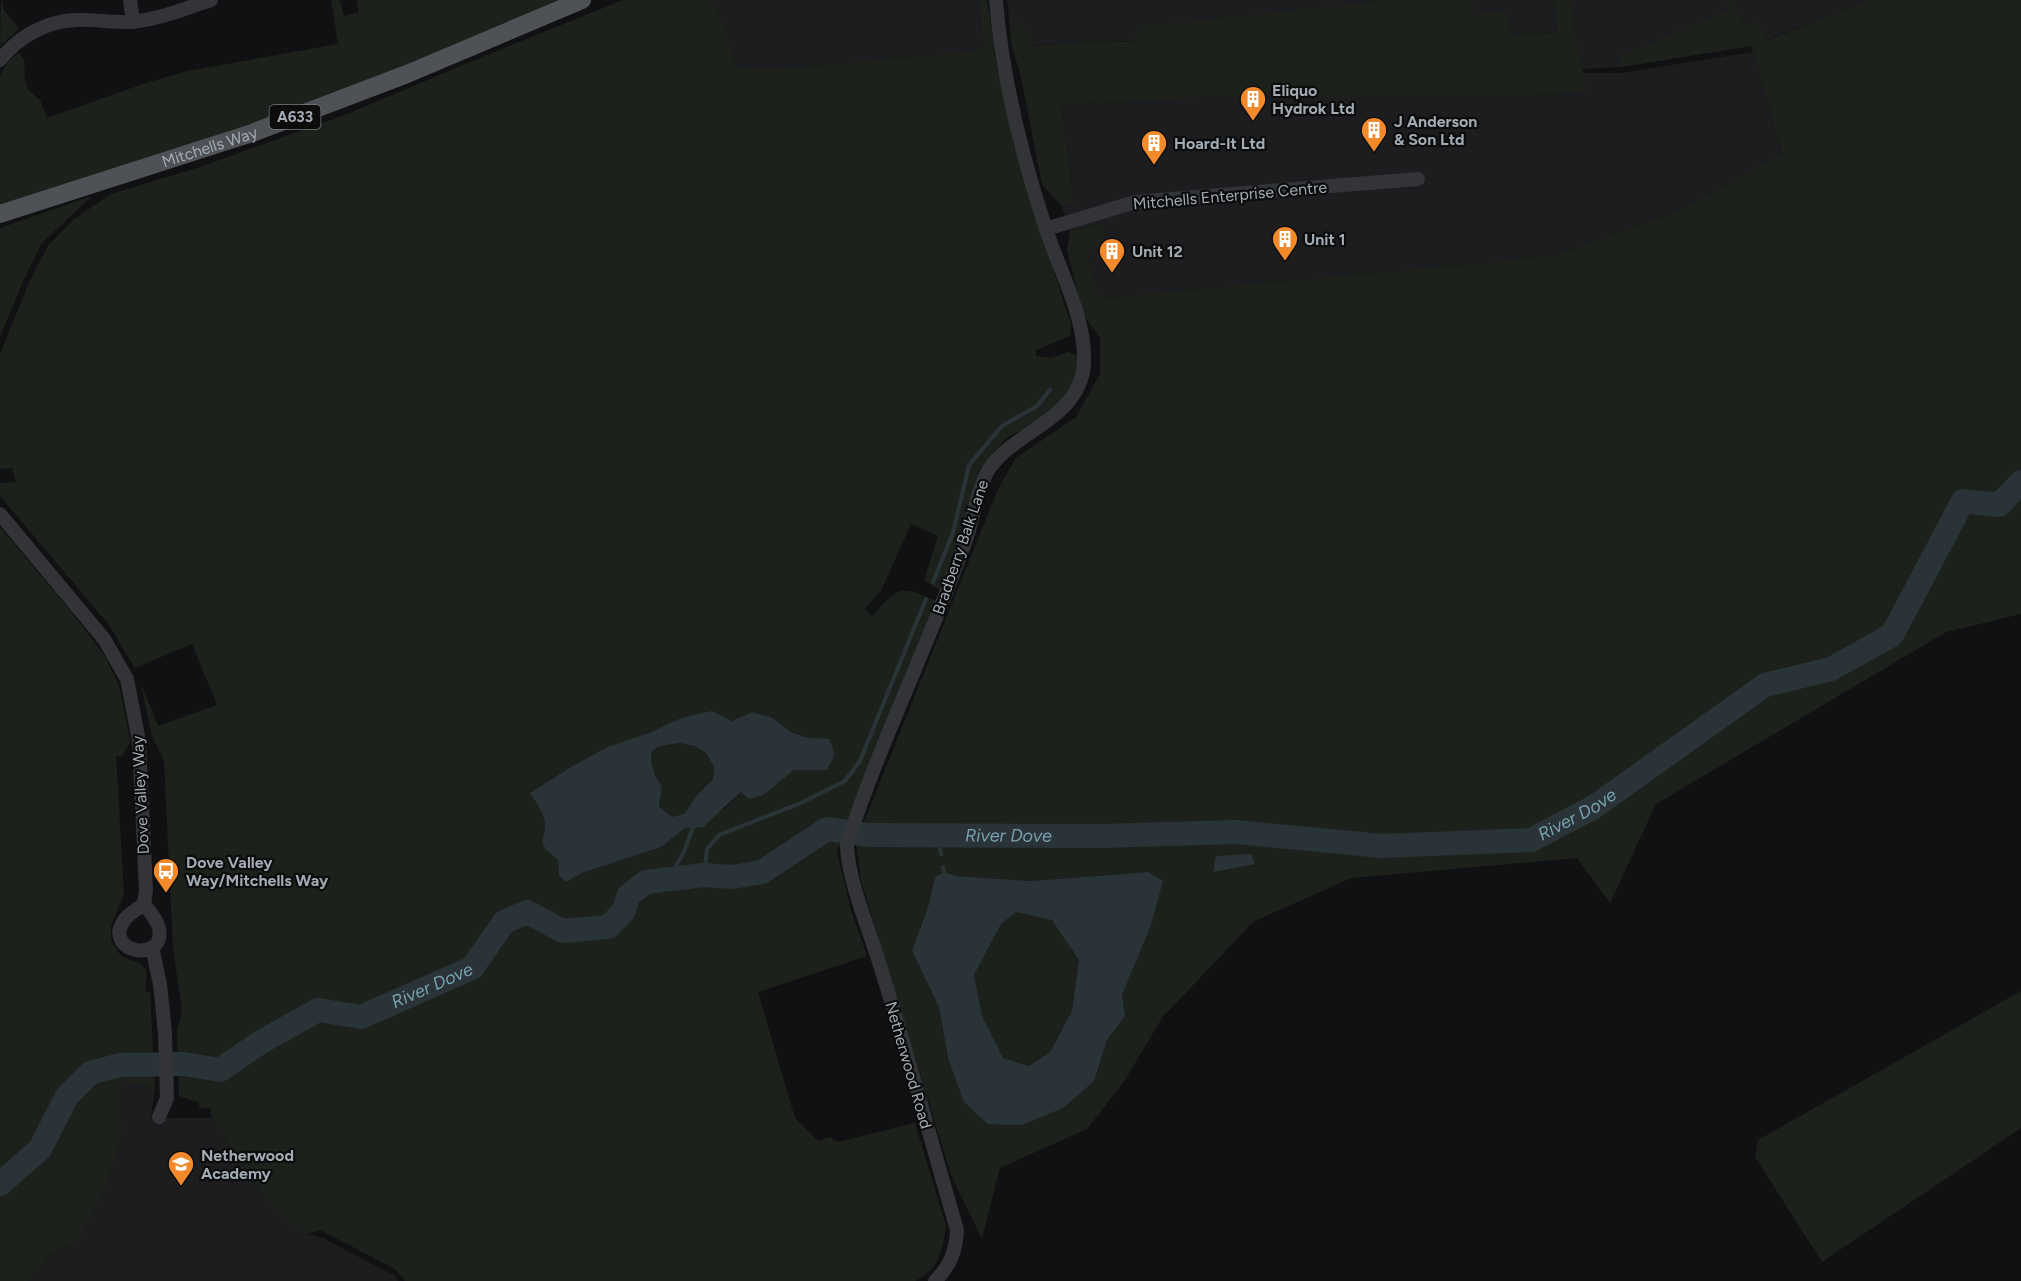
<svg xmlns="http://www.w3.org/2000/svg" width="2021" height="1281" font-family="Figtree,sans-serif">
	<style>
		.built { fill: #1d1d1f }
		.green { fill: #1c221b; fill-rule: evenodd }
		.water { fill: #2a3438; fill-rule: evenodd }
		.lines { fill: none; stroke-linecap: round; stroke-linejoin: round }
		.stream { stroke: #2a3438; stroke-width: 4 }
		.river { stroke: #2a3438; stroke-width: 24 }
		.minor { stroke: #323437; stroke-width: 14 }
		.major { stroke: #4e5156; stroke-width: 18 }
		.labels { text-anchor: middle; stroke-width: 4.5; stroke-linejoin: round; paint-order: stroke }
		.shield { fill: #0c0c0d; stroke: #757b81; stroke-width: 1.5 }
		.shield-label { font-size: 15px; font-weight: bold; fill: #a2abb3 }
		.poi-label { font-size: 16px; font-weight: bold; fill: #a2abb3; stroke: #0c0c0d; text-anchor: start }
		.street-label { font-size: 16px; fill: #a2abb3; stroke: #0c0c0d }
		.water-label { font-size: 18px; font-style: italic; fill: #78a0af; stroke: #0c0c0d }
	</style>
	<rect width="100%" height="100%" fill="#111113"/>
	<path class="built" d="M 712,0 L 979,0 L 983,46 L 976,51 L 777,69 L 735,67 L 728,32 Z
		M 1007,0 L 1554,0 L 1557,32 L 1491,36 L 1084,42 L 1012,47 Z
		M 1570,0 L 1870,0 L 1751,46 L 1621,67 L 1582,69 Z
		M 1753,52 L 1782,155 L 1683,209 L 1552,256 L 1100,298 L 1086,253 L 1101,223 L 1070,232 L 1062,207 L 1074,200 L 1062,105 L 1232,96 L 1528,96 L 1585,91 L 1582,73 L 1621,73 Z
		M 121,1080 L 155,1088 L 151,1116 L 165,1118 L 211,1118 L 264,1196 L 308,1234 L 323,1238 L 395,1276 L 398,1281 L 28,1281 L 53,1252 L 73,1245 L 122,1135 Z"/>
	<path class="green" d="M 1,0 L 4,10 L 19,29 L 0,46 Z
		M 331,0 L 340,0 L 344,16 L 359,12 L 357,0 L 561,0 L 335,96 L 0,207 L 0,75 L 9,61 L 19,53 L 24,59 L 25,79 L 28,90 L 40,100 L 47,118 L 143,84 L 187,71 L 338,44 Z
		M 623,0 L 712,0 L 728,32 L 735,67 L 777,69 L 976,51 L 983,46 L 979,0 L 987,0 L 993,40 L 994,53 L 1014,147 L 1071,325 L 1070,336 L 1036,350 L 1036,356 L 1051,358 L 1068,352 L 1077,355 L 1078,372 L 1064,401 L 1041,420 L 1006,438 L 979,469 L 964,529 L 941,591 L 924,580 L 938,536 L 911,524 L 881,591 L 865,608 L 872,616 C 898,587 900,584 937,602 L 857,795 L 837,853 L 851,910 L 867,956 L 758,992 L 795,1118 L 818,1141 L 830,1137 L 838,1142 L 915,1123 L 946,1226 C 943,1251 938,1270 915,1281 L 405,1281 L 395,1269 L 320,1230 L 308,1234 L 288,1222 L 264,1196 L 211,1118 L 211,1108 L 200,1108 L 198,1102 L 179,1096 L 177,1031 L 182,1011 L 173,948 L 164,761 L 152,736 L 140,681 L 158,726 L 217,705 L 192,644 L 135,668 L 109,625 L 0,496 L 0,483 L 16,482 L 12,468 L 0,469 L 0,354 L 30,280 L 48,246 L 73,220 L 111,194 L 200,167 L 350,113 L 465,64 ZM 752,712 L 773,718 L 791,732 L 804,737 L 829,739 L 827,770 L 794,770 L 780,780 L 742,792 L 723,810 L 685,828 L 661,847 L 582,873 L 566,882 L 559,876 L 558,860 L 546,850 L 547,829 L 543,815 L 649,733 L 681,718 L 732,721 Z
		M 1396,0 L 1472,0 L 1475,14 L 1508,11 L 1511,35 L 1557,32 L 1554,0 L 1570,0 L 1586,91 L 1528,96 L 1232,96 L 1062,105 L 1074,201 L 1062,207 L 1042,184 L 1021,77 L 1012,47 L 1010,32 L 1020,20 L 1021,30 L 1031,30 L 1032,46 L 1084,42 L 1134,42 L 1138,27 Z
		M 1726,0 L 1733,0 L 1745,27 L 1758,21 L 1768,40 L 1870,0 L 2021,0 L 2021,614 L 1946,632 L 1656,804 L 1610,903 L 1577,858 L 1351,878 L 1253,922 L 1162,1018 L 1125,1080 L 1087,1129 L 1000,1168 L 982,1239 L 951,1175 L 861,881 L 856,842 L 998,489 L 1016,458 L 1076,417 L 1100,374 L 1100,337 L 1084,316 L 1067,250 L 1070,232 L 1101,223 L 1104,240 L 1086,253 L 1100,298 L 1552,256 L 1683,209 L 1782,154 L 1751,46 L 1621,67 L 1619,57 L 1730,10 ZM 944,872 L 956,876 L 1031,881 L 1148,872 L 1150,928 L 1122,995 L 1125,1016 L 1107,1040 L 1094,1081 L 948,1058 L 939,1007 L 912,951 L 928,907 L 935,877 Z
		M 92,196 L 42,243 L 24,279 L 0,337 L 0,228 Z
		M 0,527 L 73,614 L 106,658 L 119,686 L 126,717 L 130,742 L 122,756 L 116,756 L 124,894 L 111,926 L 111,941 L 121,956 L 141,964 L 146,970 L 146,991 L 150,993 L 155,1088 L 121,1081 L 122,1135 L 100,1200 L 73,1245 L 53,1252 L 28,1281 L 0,1281 Z
		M 678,743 L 695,746 L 706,753 L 714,767 L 713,778 L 698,794 L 684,814 L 672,818 L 659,808 L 662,787 L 655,775 L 651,761 L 652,751 L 660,746 Z
		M 1016,912 L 1052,919 L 1079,960 L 1072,1011 L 1050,1052 L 1029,1066 L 1003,1058 L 982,1016 L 974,975 L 1001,924 Z
		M 2021,991 L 2021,1128 L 1822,1262 L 1755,1157 L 1758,1140 Z"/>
	<path class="water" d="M 712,711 L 732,721 L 752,712 L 773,718 L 791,732 L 804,737 L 829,739 L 835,754 L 827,770 L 794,770 L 763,795 L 749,799 L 741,792 L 703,827 L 685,828 L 661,847 L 582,873 L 566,882 L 559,876 L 558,860 L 546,850 L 542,841 C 550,820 541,810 530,793 L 571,767 L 608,747 L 649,733 L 681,718 ZM 679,743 L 695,746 L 706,753 L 714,767 L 713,779 L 698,794 L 684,814 L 672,817 L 659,807 L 662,787 L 655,775 L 651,761 L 652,751 L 660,746 Z
		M 1251,854 L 1255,864 L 1213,872 L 1216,856 Z
		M 944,872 L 956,876 L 1031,881 L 1148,872 L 1163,881 L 1150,928 L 1122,995 L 1125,1016 L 1107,1040 L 1094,1081 L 1063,1108 L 1021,1125 L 988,1124 L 964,1102 L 948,1058 L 939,1007 L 912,951 L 928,907 L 935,877 ZM 1016,912 L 1052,920 L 1079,960 L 1072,1011 L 1050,1052 L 1029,1066 L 1003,1058 L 982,1016 L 974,975 L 1001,924 Z"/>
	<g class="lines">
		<path class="stream" d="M 933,582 L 953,533 L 969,465 L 1002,426 L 1037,406 L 1050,390
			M 937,835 L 941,854
			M 943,867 L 944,872
			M 704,875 L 707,849 L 719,835 L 801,803 L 845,781 L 860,761 L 926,599
			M 668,880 L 684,852 L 693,827"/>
		<path class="river" id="s1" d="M 0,1184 L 40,1149 L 67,1096 L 90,1073 L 120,1065 L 184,1064 L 220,1070 L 261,1042 L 318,1010 L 361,1017 L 472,968 L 504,922 L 527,912 L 563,931 L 608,927 L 623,912 L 629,895 L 646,882 L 704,875 L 732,877 L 762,872 L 827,829 L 868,835 L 1102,836 L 1236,832 L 1382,846 L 1531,840 L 1594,807 L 1765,685 L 1831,669 L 1892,635 L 1963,501 L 1999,505 L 2021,482"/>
		<path class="minor" d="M 130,0 L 133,22
			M 0,60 C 18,37 46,21 76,20 C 94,19 113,23 131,22 C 158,20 186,8 211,0
			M 1046,229 L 1135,202 L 1418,179
			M 0,514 L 104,639 L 127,679 L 139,741 L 146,891 L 144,904
			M 144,904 C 149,911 157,919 159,928 C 166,964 104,953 123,922 C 127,914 138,909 144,904 Z
			M 152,947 L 160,984 L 165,1033 L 167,1098 L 159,1117
			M 935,1281 C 950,1266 956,1251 957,1230 C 931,1141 907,1051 879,962 C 869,929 847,878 847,844 C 874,760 912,680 944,598 C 952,577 960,557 967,537 C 973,517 977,494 986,474 C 989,468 995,461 1000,456 C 1031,426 1080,413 1084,364 C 1086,316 1059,271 1045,226 C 1021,153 1002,77 996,0"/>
		<path class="major" id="s2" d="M 0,214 L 252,133 L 407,74 L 582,0"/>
	</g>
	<defs>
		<g id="building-pin" transform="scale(1.35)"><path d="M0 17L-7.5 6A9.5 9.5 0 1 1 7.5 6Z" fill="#f2892a" stroke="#0c0c0d"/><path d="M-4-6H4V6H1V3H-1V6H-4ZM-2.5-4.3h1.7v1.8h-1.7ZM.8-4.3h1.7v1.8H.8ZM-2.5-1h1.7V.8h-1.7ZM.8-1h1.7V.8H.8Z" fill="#fff"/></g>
		<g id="bus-pin" transform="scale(1.35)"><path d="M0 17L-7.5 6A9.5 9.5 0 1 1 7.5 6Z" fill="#f2892a" stroke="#0c0c0d"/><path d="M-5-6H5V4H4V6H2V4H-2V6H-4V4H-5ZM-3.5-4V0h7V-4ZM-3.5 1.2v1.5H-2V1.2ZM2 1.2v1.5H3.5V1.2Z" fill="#fff"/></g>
		<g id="school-pin" transform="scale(1.35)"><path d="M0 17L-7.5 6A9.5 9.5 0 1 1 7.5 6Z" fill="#f2892a" stroke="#0c0c0d"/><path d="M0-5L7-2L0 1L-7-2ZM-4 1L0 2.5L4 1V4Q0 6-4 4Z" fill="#fff"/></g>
	</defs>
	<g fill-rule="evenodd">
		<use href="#building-pin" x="1253" y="99"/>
		<use href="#building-pin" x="1374" y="130"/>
		<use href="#building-pin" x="1154" y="143"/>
		<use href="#building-pin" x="1285" y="239"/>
		<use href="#building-pin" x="1112" y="251"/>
		<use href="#bus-pin" x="166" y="871"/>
		<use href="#school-pin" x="181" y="1164"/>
	</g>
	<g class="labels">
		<rect class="shield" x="269.5" y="105" width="51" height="24" rx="4.5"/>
		<g class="shield-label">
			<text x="295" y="122">A633</text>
		</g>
		<g class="poi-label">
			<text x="1272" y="96">Eliquo<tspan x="1272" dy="18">Hydrok Ltd</tspan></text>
			<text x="1394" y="127">J Anderson<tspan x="1394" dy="18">&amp; Son Ltd</tspan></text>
			<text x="1174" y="149">Hoard-It Ltd</text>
			<text x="1304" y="245">Unit 1</text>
			<text x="1132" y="257">Unit 12</text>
			<text x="186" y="868">Dove Valley<tspan x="186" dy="18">Way/Mitchells Way</tspan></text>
			<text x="201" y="1161">Netherwood<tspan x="201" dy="18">Academy</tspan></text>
		</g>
		<g class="street-label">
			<text dy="6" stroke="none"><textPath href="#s2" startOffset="220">Mitchells Way</textPath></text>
			<text transform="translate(1230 195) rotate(-5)" y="6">Mitchells Enterprise Centre</text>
			<text transform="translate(960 547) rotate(-71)" y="6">Bradberry Balk Lane</text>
			<text transform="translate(140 795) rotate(-93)" y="6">Dove Valley Way</text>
			<text transform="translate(909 1065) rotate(74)" y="6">Netherwood Road</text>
		</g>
		<g class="water-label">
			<text dy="6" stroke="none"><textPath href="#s1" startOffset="1737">River Dove</textPath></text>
			<text dy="6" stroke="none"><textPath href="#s1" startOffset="1161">River Dove</textPath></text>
			<text dy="6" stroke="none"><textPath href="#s1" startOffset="513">River Dove</textPath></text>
		</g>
	</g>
</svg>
